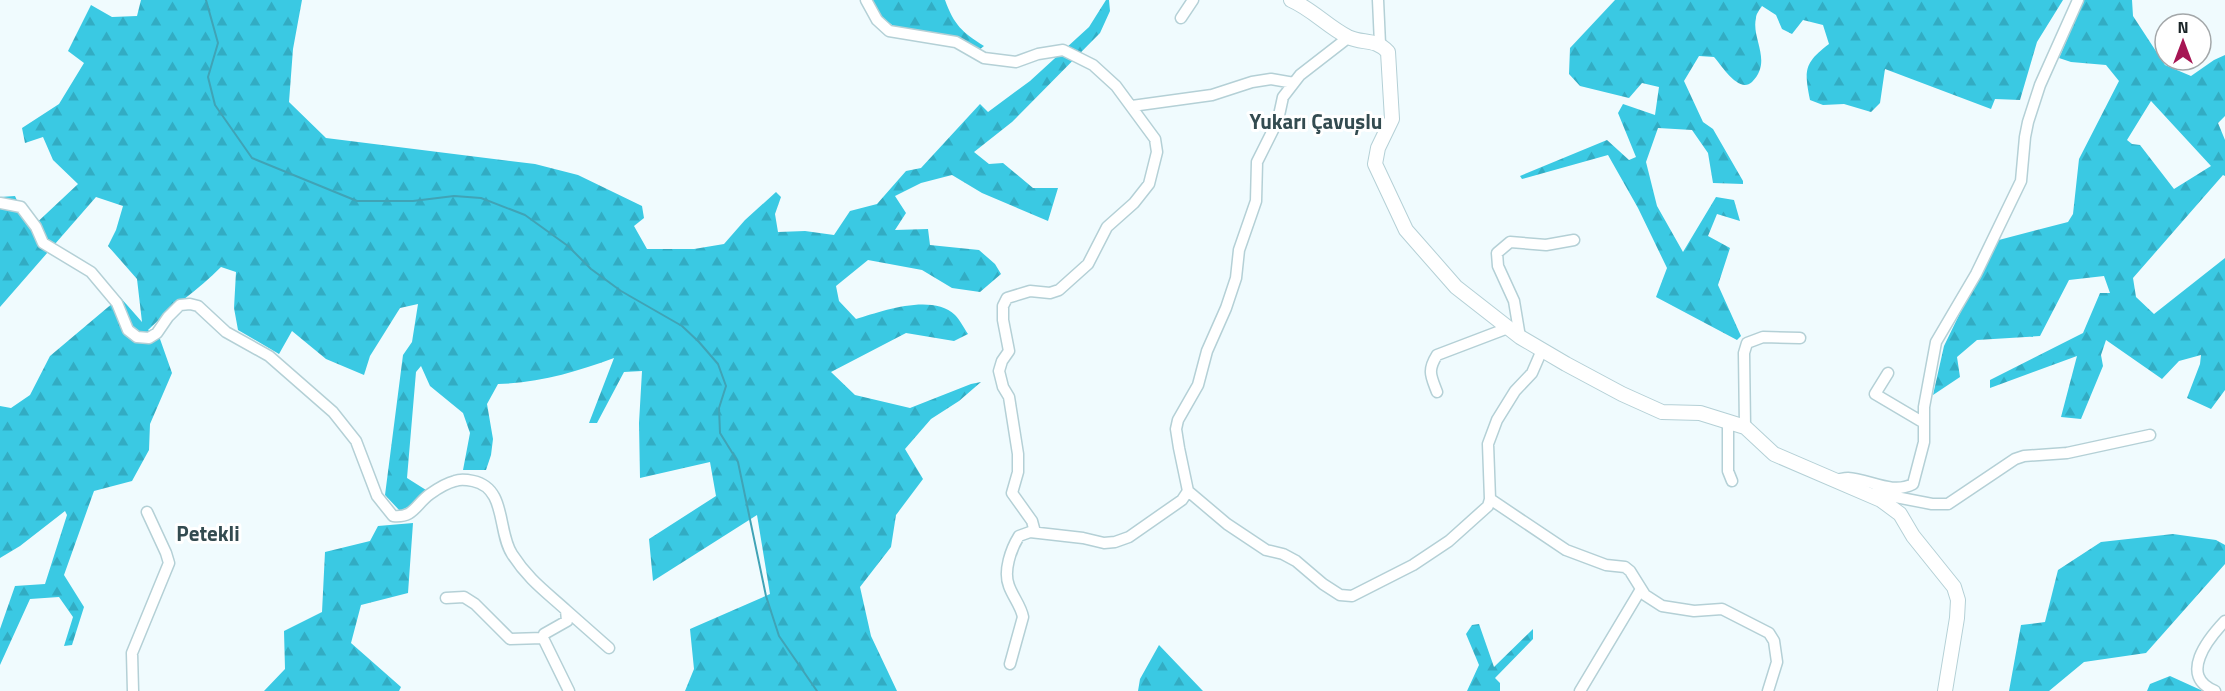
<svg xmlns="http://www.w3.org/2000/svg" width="2225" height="691" font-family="'Titillium Web',sans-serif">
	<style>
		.forest { fill: url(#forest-firs); fill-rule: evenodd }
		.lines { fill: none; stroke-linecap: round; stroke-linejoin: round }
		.stream { stroke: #40a3b6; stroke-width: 2 }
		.minor-casing { stroke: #b4d0d6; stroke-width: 13 }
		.tertiary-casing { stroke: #b4d0d6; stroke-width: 16 }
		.minor { stroke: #fff; stroke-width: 10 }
		.tertiary { stroke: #fff; stroke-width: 14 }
		.labels { text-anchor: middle; stroke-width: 6; stroke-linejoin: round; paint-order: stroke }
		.quarter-label { font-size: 21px; font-weight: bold; fill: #334b50; stroke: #fff }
	</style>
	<defs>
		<pattern id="forest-firs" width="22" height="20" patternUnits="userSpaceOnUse" patternTransform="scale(1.5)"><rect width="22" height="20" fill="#3ac9e3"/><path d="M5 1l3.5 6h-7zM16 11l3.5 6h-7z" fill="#32acc3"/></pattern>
	</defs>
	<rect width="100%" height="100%" fill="#f0fbfe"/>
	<path class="forest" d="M 141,0 L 302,0 L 293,49 L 289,102 L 326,138 L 535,164 L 578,175 L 642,206 L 644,218 L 634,226 L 647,249 L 694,249 L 724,244 L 745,220 L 776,192 L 781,197 L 775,214 L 778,232 L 805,231 L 834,235 L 850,211 L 877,204 L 906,171 L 921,168 L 980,104 L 988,112 L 1030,81 L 1089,27 L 1106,0 L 1109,0 L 1110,11 L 1100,33 L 1012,122 L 974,152 L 989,164 L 1003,163 L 1033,188 L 1058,188 L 1048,221 L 982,193 L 952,175 L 921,183 L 895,196 L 906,213 L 895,230 L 928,229 L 930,245 L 979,250 L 995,264 L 1001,274 L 980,292 L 952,288 L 922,270 L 868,260 L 836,286 L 839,301 L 856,319 C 882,311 932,293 955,315 C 960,320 964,328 968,334 L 954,341 L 906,333 L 831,372 L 855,395 L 910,408 L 971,384 L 981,382 L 959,401 L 931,419 L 905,449 L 923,479 L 896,515 L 891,547 L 860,587 L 871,636 L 897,691 L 685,691 L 694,669 L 690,629 L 770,594 L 757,515 L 653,581 L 649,539 L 716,496 L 710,462 L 640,478 L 639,423 L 642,371 L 624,372 L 597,423 L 589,423 L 614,358 C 576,372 539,383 498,384 L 487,404 L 493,439 L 491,455 L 486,470 L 463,470 L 470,433 L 463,413 L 430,386 L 421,366 L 416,372 L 407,478 L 426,490 L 412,505 L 400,511 L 385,495 L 403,355 L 412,342 L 418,304 L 400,308 L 370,356 L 364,375 L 326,359 L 292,331 L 279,354 L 238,330 L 234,308 L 236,272 L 221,267 C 199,290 171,307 148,330 L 160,339 L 172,373 L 150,424 L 149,450 L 132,481 L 94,491 L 64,575 L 84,607 L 72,645 L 64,646 L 73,617 L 59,597 L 30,599 L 0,665 L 0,629 L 15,586 L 45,584 L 67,515 L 65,511 L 20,546 L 0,558 L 0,406 L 11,408 L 30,395 L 50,356 L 120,297 L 142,322 L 137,279 L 108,246 L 116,230 L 123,206 L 96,197 L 0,307 L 0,197 L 15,196 L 30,229 L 78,184 L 53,160 L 43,137 L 25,143 L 22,128 L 59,104 L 84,63 L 68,51 L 91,5 L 112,17 L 137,16 Z
		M 870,0 L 945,0 C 954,25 962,32 984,46 L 979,50 L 896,28 L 879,15 Z
		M 1615,0 L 2063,0 L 2037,42 L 2020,100 L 1995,99 L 1991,109 L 1885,69 L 1880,103 L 1871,112 L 1844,104 L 1823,105 L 1810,100 C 1804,70 1804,63 1829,44 L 1823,25 L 1803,20 L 1792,34 L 1782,29 L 1776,15 L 1762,6 C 1760,9 1756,14 1756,18 C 1751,39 1773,61 1752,82 C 1739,94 1722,66 1714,57 L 1699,56 L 1684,81 L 1703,122 L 1713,129 L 1743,181 L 1743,184 L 1713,183 L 1708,153 L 1692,130 L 1658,128 L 1646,162 L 1657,206 L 1683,252 L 1716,197 L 1734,200 L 1740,221 L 1717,214 L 1708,236 L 1730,248 L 1718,285 L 1741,336 L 1737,340 L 1656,297 L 1667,268 L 1638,208 L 1608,155 L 1522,179 L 1520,176 L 1607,140 L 1629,160 L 1636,157 L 1618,113 L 1623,104 L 1655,115 L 1659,87 L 1642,83 L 1629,98 L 1580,86 L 1569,74 L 1570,48 Z
		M 2084,0 L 2132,0 L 2133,16 L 2165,65 L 2191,76 L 2214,60 L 2225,55 L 2225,116 L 2218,123 L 2225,140 L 2225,176 L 2223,175 L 2133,278 L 2136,297 L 2154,314 L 2225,258 L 2225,390 L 2211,409 L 2187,398 L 2200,364 L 2201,355 L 2179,361 L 2162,379 L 2106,340 L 2101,355 L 2103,366 L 2081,419 L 2061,417 L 2077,356 L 1990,388 L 1990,380 L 2083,333 L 2100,293 L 2110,293 L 2104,276 L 2069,280 L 2040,336 L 1977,340 L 1957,357 L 1960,377 L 1933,395 L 1944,346 L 1995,241 L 2068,222 L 2073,214 L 2079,159 L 2119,81 L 2106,65 L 2071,62 L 2059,58 ZM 2151,101 L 2211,166 L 2174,189 L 2140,145 L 2132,144 L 2127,140 Z
		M 413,523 L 408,593 L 361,605 L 351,643 L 401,687 L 399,691 L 264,691 L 285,669 L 284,631 L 322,612 L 325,552 L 370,541 L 378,526 Z
		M 2173,534 L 2216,540 L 2225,545 L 2225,564 L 2146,653 L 2084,662 L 2049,691 L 2009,691 L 2021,625 L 2045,622 L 2058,570 L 2101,542 Z
		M 1479,624 L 1494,667 L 1533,629 L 1533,639 L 1495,678 L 1500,683 L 1500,691 L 1467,691 L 1479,665 L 1466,634 L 1472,625 Z
		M 1159,645 L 1202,690 L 1203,691 L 1138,691 L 1140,679 Z
		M 2170,676 L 2203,691 L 2147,691 L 2150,684 Z"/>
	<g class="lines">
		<path class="stream" d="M 206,0 L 218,43 L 208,77 L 215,105 L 252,158 L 357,201 L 413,201 L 454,196 L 481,198 L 525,215 L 568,246 L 591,269 L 621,291 L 682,326 L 699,342 L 718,364 L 726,386 L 719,408 L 720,433 L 738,462 L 766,596 L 779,636 L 817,691"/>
		<g class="minor-casing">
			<path id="minor" d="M 866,0 L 877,20 L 889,31 L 956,42 L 984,58 L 1016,62 L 1038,54 L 1063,50 L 1093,65 L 1116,86 L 1155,139 L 1157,152 L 1149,184 L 1134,203 L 1107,227 L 1088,264 L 1059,290 L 1050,293 L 1030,291 L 1007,298 L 1003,306 L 1003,320 L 1009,351 L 1002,361 L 999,371 L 1003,387 L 1009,397 L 1018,454 L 1018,472 L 1012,493 L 1032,521 L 1035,532
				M 1378,0 L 1380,44
				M 1181,18 L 1193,0
				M 1349,37 L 1300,75 L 1283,97 L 1278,120 L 1257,162 L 1256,201 L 1239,250 L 1236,278 L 1226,308 L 1207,351 L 1198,385 L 1178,420 L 1176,429 L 1179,448 L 1188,491 L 1227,524 L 1266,550 L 1283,554 L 1296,561 L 1323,584 L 1340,595 L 1352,596 L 1413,565 L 1449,541 L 1488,506 L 1490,499 L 1488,444 L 1497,420 L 1515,391 L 1532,373 L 1542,350
				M 1132,106 L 1212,95 L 1252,82 L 1271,79 L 1294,83
				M 0,203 L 21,207 L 36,227 L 43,243 L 91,272 L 117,303 L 128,330 L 137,337 L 149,338 L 157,333 L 168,317 L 180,305 L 190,304 L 198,306 L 226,332 L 269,356 L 333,412 L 356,441 L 377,496 L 393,516 C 414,518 415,505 430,494 C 437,489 447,483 455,481 C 460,479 468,480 473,481 C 507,488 497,531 512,554 C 528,579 545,591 566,610 L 567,621 L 544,634 L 543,638 L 569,691
				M 1520,337 L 1514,301 L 1498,266 L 1497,253 L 1510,242 L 1546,245 L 1574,240
				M 1888,373 L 1875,394 L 1924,423
				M 1437,392 C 1431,376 1427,371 1437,355 L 1508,328
				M 1728,422 L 1728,471 L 1732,481
				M 1745,427 L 1744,353 L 1747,343 L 1763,337 L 1800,338
				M 1833,480 C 1838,480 1843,478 1848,478 C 1869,479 1892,495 1913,484 L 1924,442 L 1924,407 L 1936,342 L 1976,274 L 2021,181 L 2025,137 L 2028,122 L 2040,85 L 2078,0
				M 1875,493 L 1932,504 L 1948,504 L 2015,459 L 2024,456 L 2067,453 L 2150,435
				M 1490,499 L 1566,550 L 1606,565 L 1625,567 L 1630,571 L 1645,595 L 1662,606 L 1694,611 L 1722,609 L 1769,633 L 1774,641 L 1777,662 L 1768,691
				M 446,598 L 464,597 L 475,604 L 510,639 L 543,638
				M 566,610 L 609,648
				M 1010,664 L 1023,617 C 1021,606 1013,597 1009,586 C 1003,571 1011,549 1019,536 L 1030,532 L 1083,538 L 1104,543 L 1115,542 L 1129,537 L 1182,500 L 1188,491
				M 133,691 L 132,653 L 169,563 L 166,553 L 147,512
				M 1580,691 L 1641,589
				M 2215,691 C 2178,676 2208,639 2225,621"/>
		</g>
		<g class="tertiary-casing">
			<path id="tertiary" d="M 1291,0 C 1312,9 1328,27 1348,37 C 1363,44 1375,38 1388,52 L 1392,119 L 1378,148 L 1375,164 L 1406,230 L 1456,287 L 1520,337 L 1566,364 L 1622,394 L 1662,412 L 1700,413 L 1745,427 L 1774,454 L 1881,500 L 1900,514 L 1913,536 L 1954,587 L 1958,600 L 1957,618 L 1945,691"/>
		</g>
		<use href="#minor" class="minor"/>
		<use href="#tertiary" class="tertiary"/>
	</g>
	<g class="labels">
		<g class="quarter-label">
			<text x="1316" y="129">Yukarı Çavuşlu</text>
			<text x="208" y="541">Petekli</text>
		</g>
	</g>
	<g transform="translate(2183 42)"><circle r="28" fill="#ffffff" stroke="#a3a7a9" stroke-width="1.5"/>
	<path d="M0-4.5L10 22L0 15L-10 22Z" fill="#a61553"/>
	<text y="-9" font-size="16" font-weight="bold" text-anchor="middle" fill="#1a2427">N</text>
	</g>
</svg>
